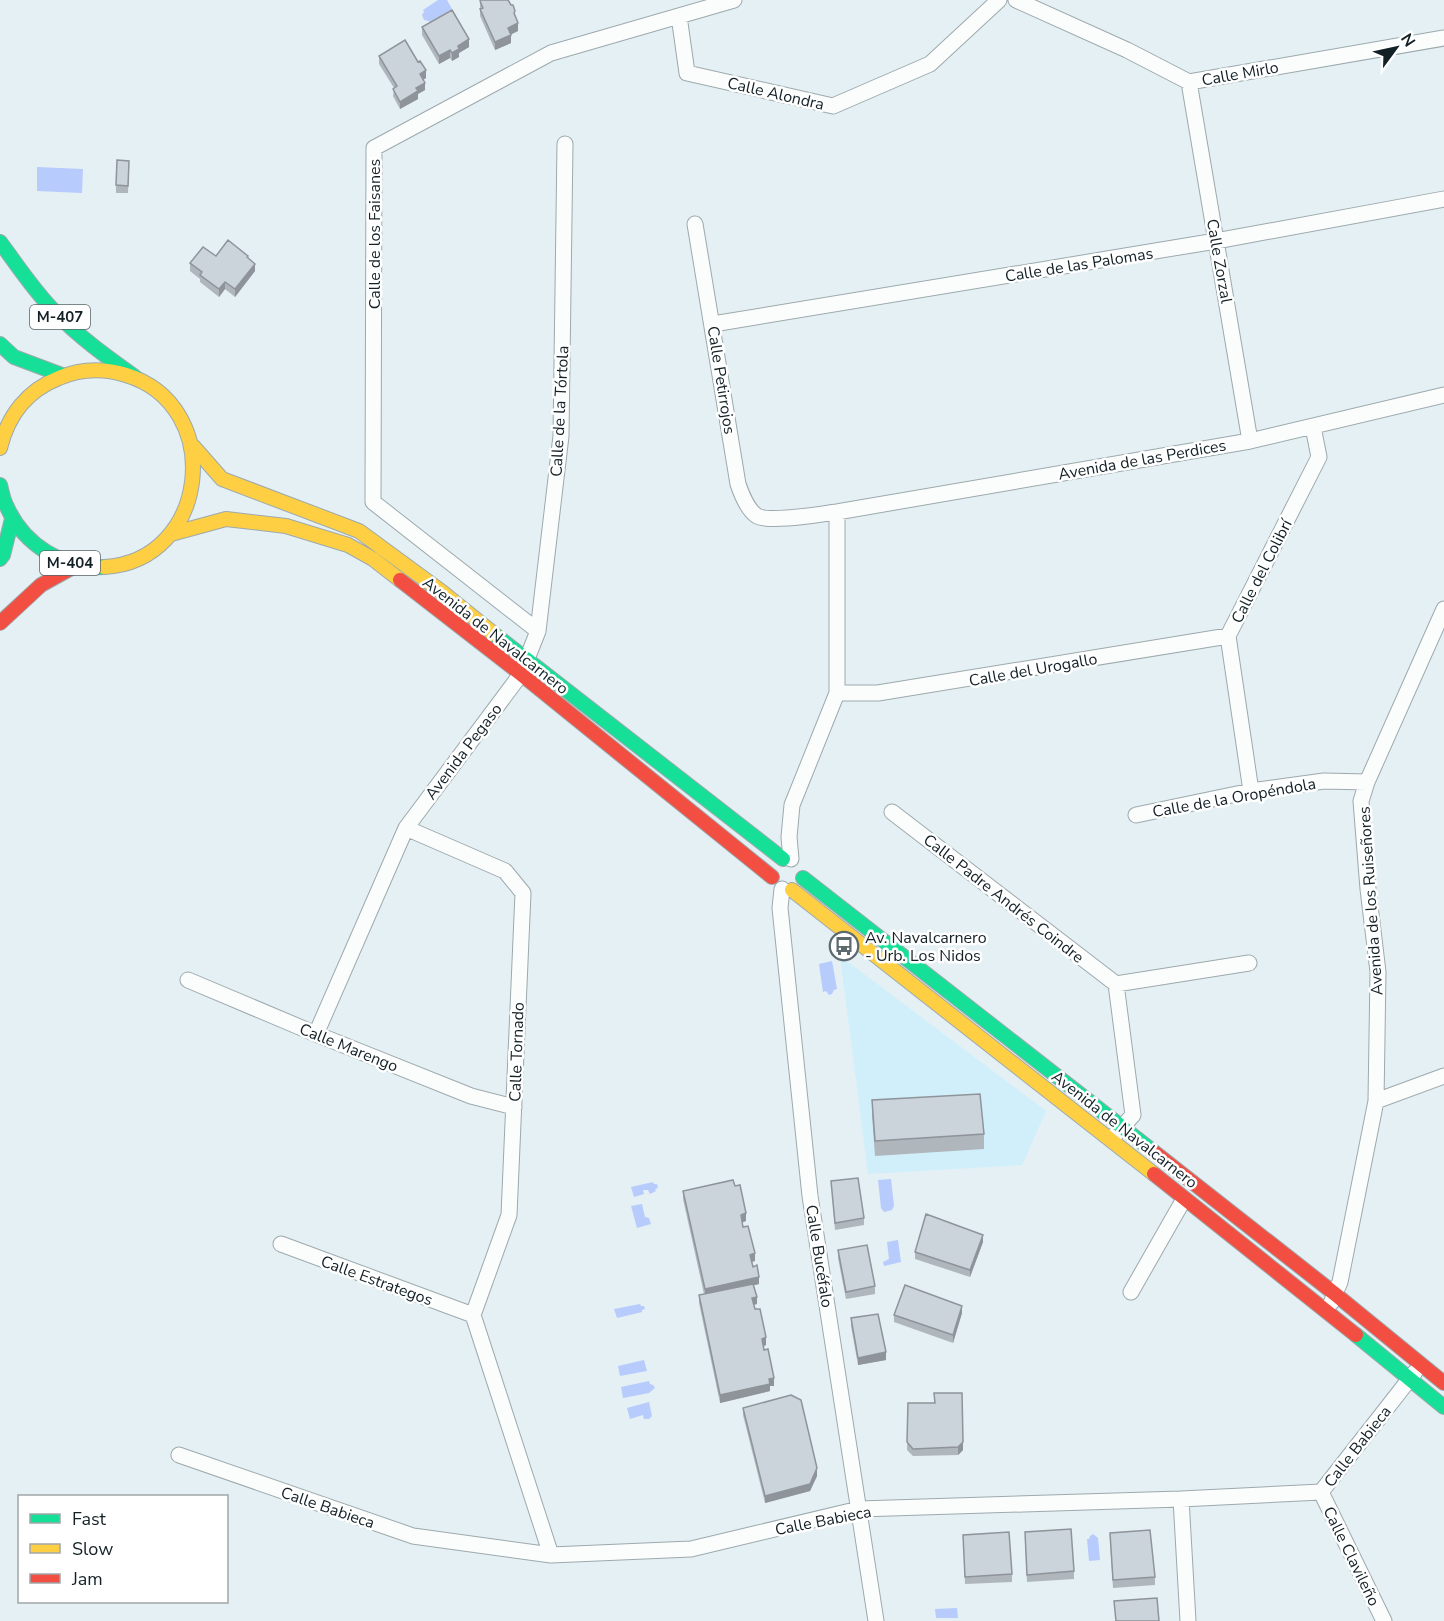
<svg xmlns="http://www.w3.org/2000/svg" width="1444" height="1621" font-family="'Nunito Sans',sans-serif">
	<style>
		.built { fill: #d0effa }
		.water { fill: #b7cbfc }
		.lines { fill: none; stroke-linecap: round; stroke-linejoin: round }
		.street-casing { stroke: #9da9ad; stroke-width: 17 }
		.fast-casing { stroke: #9da9ad; stroke-width: 16 }
		.slow-casing { stroke: #9da9ad; stroke-width: 16 }
		.jam-casing { stroke: #9da9ad; stroke-width: 16 }
		.street { stroke: #fbfdfd; stroke-width: 15 }
		.fast { stroke: #16e098; stroke-width: 14 }
		.slow { stroke: #ffcf43; stroke-width: 14 }
		.jam { stroke: #f24e42; stroke-width: 14 }
		.wall { fill: #afb6bc }
		.shaded-wall { fill: #8e9499 }
		.building { fill: #cbd4db; stroke: #8e9499; stroke-width: 1.5 }
		.labels { text-anchor: middle; stroke-width: 5; stroke-linejoin: round; paint-order: stroke }
		.shield { fill: #fff; stroke: #5a6467; stroke-width: 1.5 }
		.shield-label { font-size: 15px; font-weight: bold; fill: #132126 }
		.street-label { font-size: 16px; fill: #132126; stroke: #fff }
		.poi-label { font-size: 16px; fill: #132126; stroke: #fff; text-anchor: start }
	</style>
	<rect width="100%" height="100%" fill="#e4f0f4"/>
	<path class="built" d="M 840,956 L 1046,1111 L 1022,1165 L 868,1174 Z"/>
	<path class="water" d="M 438,0 L 447,0 L 452,9 L 431,23 L 429,21 L 424,20 L 422,15 L 424,12 L 423,10 Z
		M 37,167 L 83,169 L 82,193 L 37,191 Z
		M 832,961 L 837,989 L 834,990 L 832,994 L 829,995 L 826,991 L 823,992 L 819,964 Z
		M 891,1179 L 894,1206 L 892,1210 L 884,1212 L 881,1208 L 878,1180 Z
		M 653,1182 L 654,1184 L 657,1184 L 658,1188 L 655,1189 L 656,1191 L 650,1194 L 648,1190 L 643,1190 L 644,1194 L 634,1197 L 631,1187 Z
		M 642,1204 L 645,1217 L 649,1218 L 651,1224 L 637,1228 L 631,1206 Z
		M 898,1240 L 901,1262 L 884,1266 L 883,1262 L 889,1259 L 887,1242 Z
		M 640,1304 L 641,1306 L 644,1306 L 645,1309 L 642,1310 L 642,1312 L 617,1318 L 614,1309 Z
		M 644,1360 L 647,1371 L 620,1376 L 618,1366 Z
		M 649,1381 L 650,1384 L 653,1385 L 655,1388 L 649,1393 L 623,1398 L 621,1387 Z
		M 649,1402 L 652,1416 L 649,1419 L 644,1419 L 643,1415 L 630,1419 L 627,1408 Z
		M 1093,1534 L 1098,1538 L 1100,1560 L 1089,1561 L 1087,1539 L 1089,1539 L 1090,1536 Z
		M 957,1608 L 958,1618 L 936,1618 L 935,1609 Z"/>
	<g class="lines">
		<g class="street-casing">
			<path id="street" d="M 1016,0 L 1127,50 L 1189,82 L 1444,38
				M 679,16 L 687,73 L 833,106 L 930,64 L 999,0
				M 1189,82 L 1250,441
				M 695,224 L 738,484 C 741,493 748,510 757,516 C 771,523 820,514 837,512 L 1250,441 L 1444,395
				M 713,324 L 1216,241 L 1444,199
				M 538,631 L 373,502 L 374,148 L 551,53 L 734,0
				M 837,693 L 878,693 L 1228,636
				M 1251,791 L 1228,636 L 1319,457 L 1313,427
				M 892,812 L 1116,984 L 1133,1115 L 1115,1135
				M 1136,815 L 1251,791 L 1324,781 L 1367,782
				M 406,828 L 521,674 L 538,631 L 561,436 L 565,144
				M 791,859 L 789,837 L 792,805 L 837,693 L 837,512
				M 782,889 L 780,908 L 810,1196 L 876,1621
				M 188,980 L 316,1034 L 471,1096 L 514,1107
				M 1116,984 L 1249,963
				M 316,1034 L 406,828 L 505,871 L 523,893 L 509,1215 L 473,1315 L 551,1555
				M 1376,1101 L 1444,1076
				M 281,1244 L 473,1315
				M 1131,1292 L 1184,1199
				M 1331,1303 L 1340,1282 L 1376,1101 L 1378,972 L 1368,889 L 1361,801 L 1367,782 L 1444,609
				M 179,1455 L 413,1536 L 551,1555 L 691,1549 L 859,1509 L 1181,1499 L 1321,1492 L 1415,1372
				M 1321,1492 L 1384,1621
				M 1181,1499 L 1188,1621"/>
		</g>
		<g class="fast-casing">
			<path id="fast" d="M 0,242 C 18,266 34,291 55,312 C 79,337 107,357 135,377
				M 0,344 L 14,357 L 62,375
				M 0,485 C 2,492 3,500 7,507 C 24,545 63,569 104,567
				M 0,559 L 3,555 L 12,519
				M 494,634 L 783,859
				M 803,878 L 1154,1152
				M 1356,1335 L 1444,1407"/>
		</g>
		<g class="slow-casing">
			<path id="slow" d="M 193,446 L 222,479 L 359,531 L 442,592 L 494,634
				M 0,448 C 8,415 28,390 59,378 C 82,368 103,368 126,375 C 226,405 210,561 104,567
				M 171,534 L 226,519 L 286,526 L 348,545 L 373,559 L 400,580
				M 792,890 L 1154,1174"/>
		</g>
		<g class="jam-casing">
			<path id="jam" d="M 400,580 L 521,674 L 772,877
				M 0,623 L 41,585 L 77,565
				M 1154,1152 L 1335,1294 L 1444,1383
				M 1154,1174 L 1356,1335"/>
		</g>
		<use href="#street" class="street"/>
		<use href="#fast" class="fast"/>
		<use href="#slow" class="slow"/>
		<use href="#jam" class="jam"/>
	</g>
	<path class="wall" d="M 480,1 L 518,31 L 511,34 L 511,43 L 495,50 L 480,16 Z
		M 422,27 L 469,47 L 459,53 L 459,57 L 452,61 L 450,58 L 439,64 L 422,35 Z
		M 379,56 L 426,78 L 423,80 L 425,90 L 418,94 L 418,99 L 400,109 L 393,96 L 394,88 L 379,64 Z
		M 129,161 L 128,193 L 116,193 L 116,185 Z
		M 216,256 L 248,258 L 255,271 L 235,297 L 225,289 L 219,297 L 200,282 L 200,279 L 190,271 L 190,263 Z
		M 872,1100 L 984,1134 L 984,1149 L 875,1156 L 872,1115 Z
		M 831,1181 L 864,1218 L 864,1225 L 835,1230 Z
		M 735,1186 L 746,1221 L 743,1222 L 743,1227 L 755,1261 L 752,1262 L 759,1284 L 754,1285 L 757,1304 L 754,1305 L 766,1345 L 763,1346 L 774,1386 L 770,1386 L 770,1391 L 720,1403 L 699,1303 L 699,1295 L 704,1294 L 683,1199 L 683,1191 Z
		M 983,1242 L 970,1277 L 915,1259 L 915,1252 Z
		M 838,1250 L 875,1286 L 875,1294 L 846,1299 L 838,1258 Z
		M 962,1313 L 953,1343 L 894,1322 L 894,1315 Z
		M 851,1318 L 886,1360 L 858,1365 L 851,1326 Z
		M 934,1393 L 963,1450 L 958,1455 L 913,1456 L 907,1450 L 908,1403 L 934,1403 Z
		M 743,1408 L 817,1476 L 810,1491 L 765,1503 L 743,1415 Z
		M 963,1535 L 1012,1574 L 1012,1582 L 965,1584 Z
		M 1025,1540 L 1074,1571 L 1074,1579 L 1027,1582 Z
		M 1110,1540 L 1155,1577 L 1155,1585 L 1113,1588 Z"/>
	<path class="shaded-wall" d="M 518,23 L 518,31 L 508,36 L 508,28 Z
		M 511,35 L 511,43 L 495,50 L 495,42 Z
		M 469,39 L 469,47 L 459,53 L 459,57 L 452,61 L 452,53 L 458,46 Z
		M 450,50 L 450,58 L 439,64 L 439,56 Z
		M 426,70 L 426,78 L 420,82 L 420,74 Z
		M 425,83 L 425,90 L 418,94 L 418,99 L 400,109 L 400,102 L 416,88 Z
		M 255,264 L 255,271 L 235,297 L 235,289 Z
		M 225,282 L 225,289 L 219,297 L 219,289 Z
		M 746,1213 L 746,1221 L 741,1223 L 741,1215 Z
		M 983,1235 L 983,1242 L 970,1277 L 970,1270 Z
		M 755,1253 L 755,1261 L 750,1262 L 750,1255 Z
		M 759,1277 L 759,1284 L 705,1297 L 705,1289 Z
		M 757,1297 L 757,1304 L 752,1305 L 752,1298 Z
		M 962,1306 L 962,1313 L 953,1343 L 953,1335 Z
		M 766,1337 L 766,1345 L 762,1347 L 762,1339 Z
		M 886,1352 L 886,1360 L 858,1365 L 858,1358 Z
		M 774,1378 L 774,1386 L 770,1386 L 770,1391 L 720,1403 L 720,1395 Z
		M 963,1442 L 963,1450 L 958,1455 L 958,1447 Z
		M 817,1468 L 817,1476 L 810,1491 L 765,1503 L 765,1496 Z"/>
	<path class="building" d="M 481,0 L 508,0 L 511,5 L 513,5 L 515,11 L 514,13 L 518,23 L 508,28 L 511,35 L 495,42 L 480,9 L 483,8 L 480,1 Z
		M 452,10 L 469,39 L 458,46 L 459,49 L 452,53 L 450,50 L 439,56 L 422,27 Z
		M 405,40 L 418,62 L 420,61 L 426,70 L 420,74 L 425,83 L 416,88 L 418,91 L 400,102 L 393,89 L 397,86 L 379,56 Z
		M 117,160 L 129,161 L 128,186 L 116,185 Z
		M 228,240 L 248,256 L 247,257 L 255,264 L 235,289 L 225,282 L 219,289 L 200,275 L 202,272 L 190,263 L 203,247 L 216,256 Z
		M 980,1094 L 984,1134 L 875,1141 L 872,1100 Z
		M 858,1178 L 864,1218 L 835,1223 L 831,1181 Z
		M 733,1180 L 735,1186 L 740,1185 L 746,1213 L 741,1215 L 743,1227 L 748,1226 L 755,1253 L 750,1255 L 753,1267 L 757,1265 L 759,1277 L 705,1289 L 683,1191 Z
		M 926,1214 L 983,1235 L 970,1270 L 915,1252 Z
		M 867,1245 L 875,1286 L 846,1292 L 838,1250 Z
		M 753,1284 L 757,1297 L 752,1298 L 755,1309 L 760,1309 L 766,1337 L 762,1339 L 764,1350 L 768,1349 L 774,1378 L 769,1379 L 770,1384 L 720,1395 L 699,1295 Z
		M 905,1285 L 962,1306 L 953,1335 L 894,1315 Z
		M 878,1314 L 886,1352 L 858,1358 L 851,1318 Z
		M 934,1393 L 962,1393 L 963,1442 L 958,1447 L 913,1449 L 907,1442 L 908,1403 L 935,1403 Z
		M 791,1395 L 801,1400 L 817,1468 L 810,1484 L 765,1496 L 743,1408 Z
		M 1071,1529 L 1074,1571 L 1027,1575 L 1025,1532 Z
		M 1150,1530 L 1155,1577 L 1113,1580 L 1110,1533 Z
		M 1009,1532 L 1012,1574 L 965,1577 L 963,1535 Z
		M 1157,1598 L 1159,1621 L 1116,1621 L 1114,1601 Z"/>
	<defs>
		<g id="bus-ring" transform="scale(1.5)"><circle r="9.5" fill="#fff" stroke="#5c696e" stroke-width="1.5"/><path d="M-5-6H5V4H4V6H2V4H-2V6H-4V4H-5ZM-3.5-4V0h7V-4ZM-3.5 1.2v1.5H-2V1.2ZM2 1.2v1.5H3.5V1.2Z" fill="#5c696e"/></g>
	</defs>
	<g fill-rule="evenodd">
		<use href="#bus-ring" x="844" y="946"/>
	</g>
	<g class="labels">
		<g class="shield">
			<rect x="30" y="305" width="60" height="24" rx="4.5"/>
			<rect x="40" y="551" width="60" height="24" rx="4.5"/>
		</g>
		<g class="shield-label">
			<text x="60" y="322">M-407</text>
			<text x="70" y="568">M-404</text>
		</g>
		<g class="street-label">
			<text transform="translate(1240 73) rotate(-10)" y="6">Calle Mirlo</text>
			<text transform="translate(776 93) rotate(13)" y="6">Calle Alondra</text>
			<text transform="translate(374 234) rotate(-90)" y="6">Calle de los Faisanes</text>
			<text transform="translate(1220 261) rotate(80)" y="6">Calle Zorzal</text>
			<text transform="translate(1079 264) rotate(-9)" y="6">Calle de las Palomas</text>
			<text transform="translate(722 380) rotate(81)" y="6">Calle Petirrojos</text>
			<text transform="translate(559 411) rotate(-87)" y="6">Calle de la Tórtola</text>
			<text transform="translate(1142 459) rotate(-10)" y="6">Avenida de las Perdices</text>
			<text transform="translate(1261 571) rotate(-63)" y="6">Calle del Colibrí</text>
			<text transform="translate(496 635) rotate(38)" y="6">Avenida de Navalcarnero</text>
			<text transform="translate(1033 669) rotate(-10)" y="6">Calle del Urogallo</text>
			<text transform="translate(463 751) rotate(-53)" y="6">Avenida Pegaso</text>
			<text transform="translate(1234 797) rotate(-10)" y="6">Calle de la Oropéndola</text>
			<text transform="translate(1004 898) rotate(38)" y="6">Calle Padre Andrés Coindre</text>
			<text transform="translate(1370 901) rotate(-94)" y="6">Avenida de los Ruiseñores</text>
			<text transform="translate(349 1047) rotate(22)" y="6">Calle Marengo</text>
			<text transform="translate(516 1052) rotate(-88)" y="6">Calle Tornado</text>
			<text transform="translate(1125 1129) rotate(38)" y="6">Avenida de Navalcarnero</text>
			<text transform="translate(820 1256) rotate(81)" y="6">Calle Bucéfalo</text>
			<text transform="translate(377 1280) rotate(20)" y="6">Calle Estrategos</text>
			<text transform="translate(1357 1446) rotate(-52)" y="6">Calle Babieca</text>
			<text transform="translate(328 1507) rotate(19)" y="6">Calle Babieca</text>
			<text transform="translate(823 1520) rotate(-11)" y="6">Calle Babieca</text>
			<text transform="translate(1352 1556) rotate(64)" y="6">Calle Clavileño</text>
		</g>
		<g class="poi-label">
			<text x="865" y="943">Av. Navalcarnero<tspan x="865" dy="18">- Urb. Los Nidos</tspan></text>
		</g>
	</g>
	<rect x="18" y="1495" width="210" height="108" fill="#ffffff" stroke="#a1a6a8" stroke-width="1.5"/>
	<rect x="30" y="1514" width="30" height="9" fill="#16e098" stroke="#a1a6a8" stroke-width="1.5"/>
	<text x="72" y="1525" font-size="18" fill="#132126">Fast</text>
	<rect x="30" y="1544" width="30" height="9" fill="#ffcf43" stroke="#a1a6a8" stroke-width="1.5"/>
	<text x="72" y="1555" font-size="18" fill="#132126">Slow</text>
	<rect x="30" y="1574" width="30" height="9" fill="#f24e42" stroke="#a1a6a8" stroke-width="1.5"/>
	<text x="72" y="1585" font-size="18" fill="#132126">Jam</text>
	<g transform="translate(1396 48) rotate(57)" stroke="#ffffff" stroke-width="4.5" paint-order="stroke">
	<path d="M0-4.5L10 22L0 15L-10 22Z" fill="#132126"/>
	<text y="-9" font-size="16" font-weight="bold" text-anchor="middle" fill="#132126">N</text>
	</g>
</svg>
